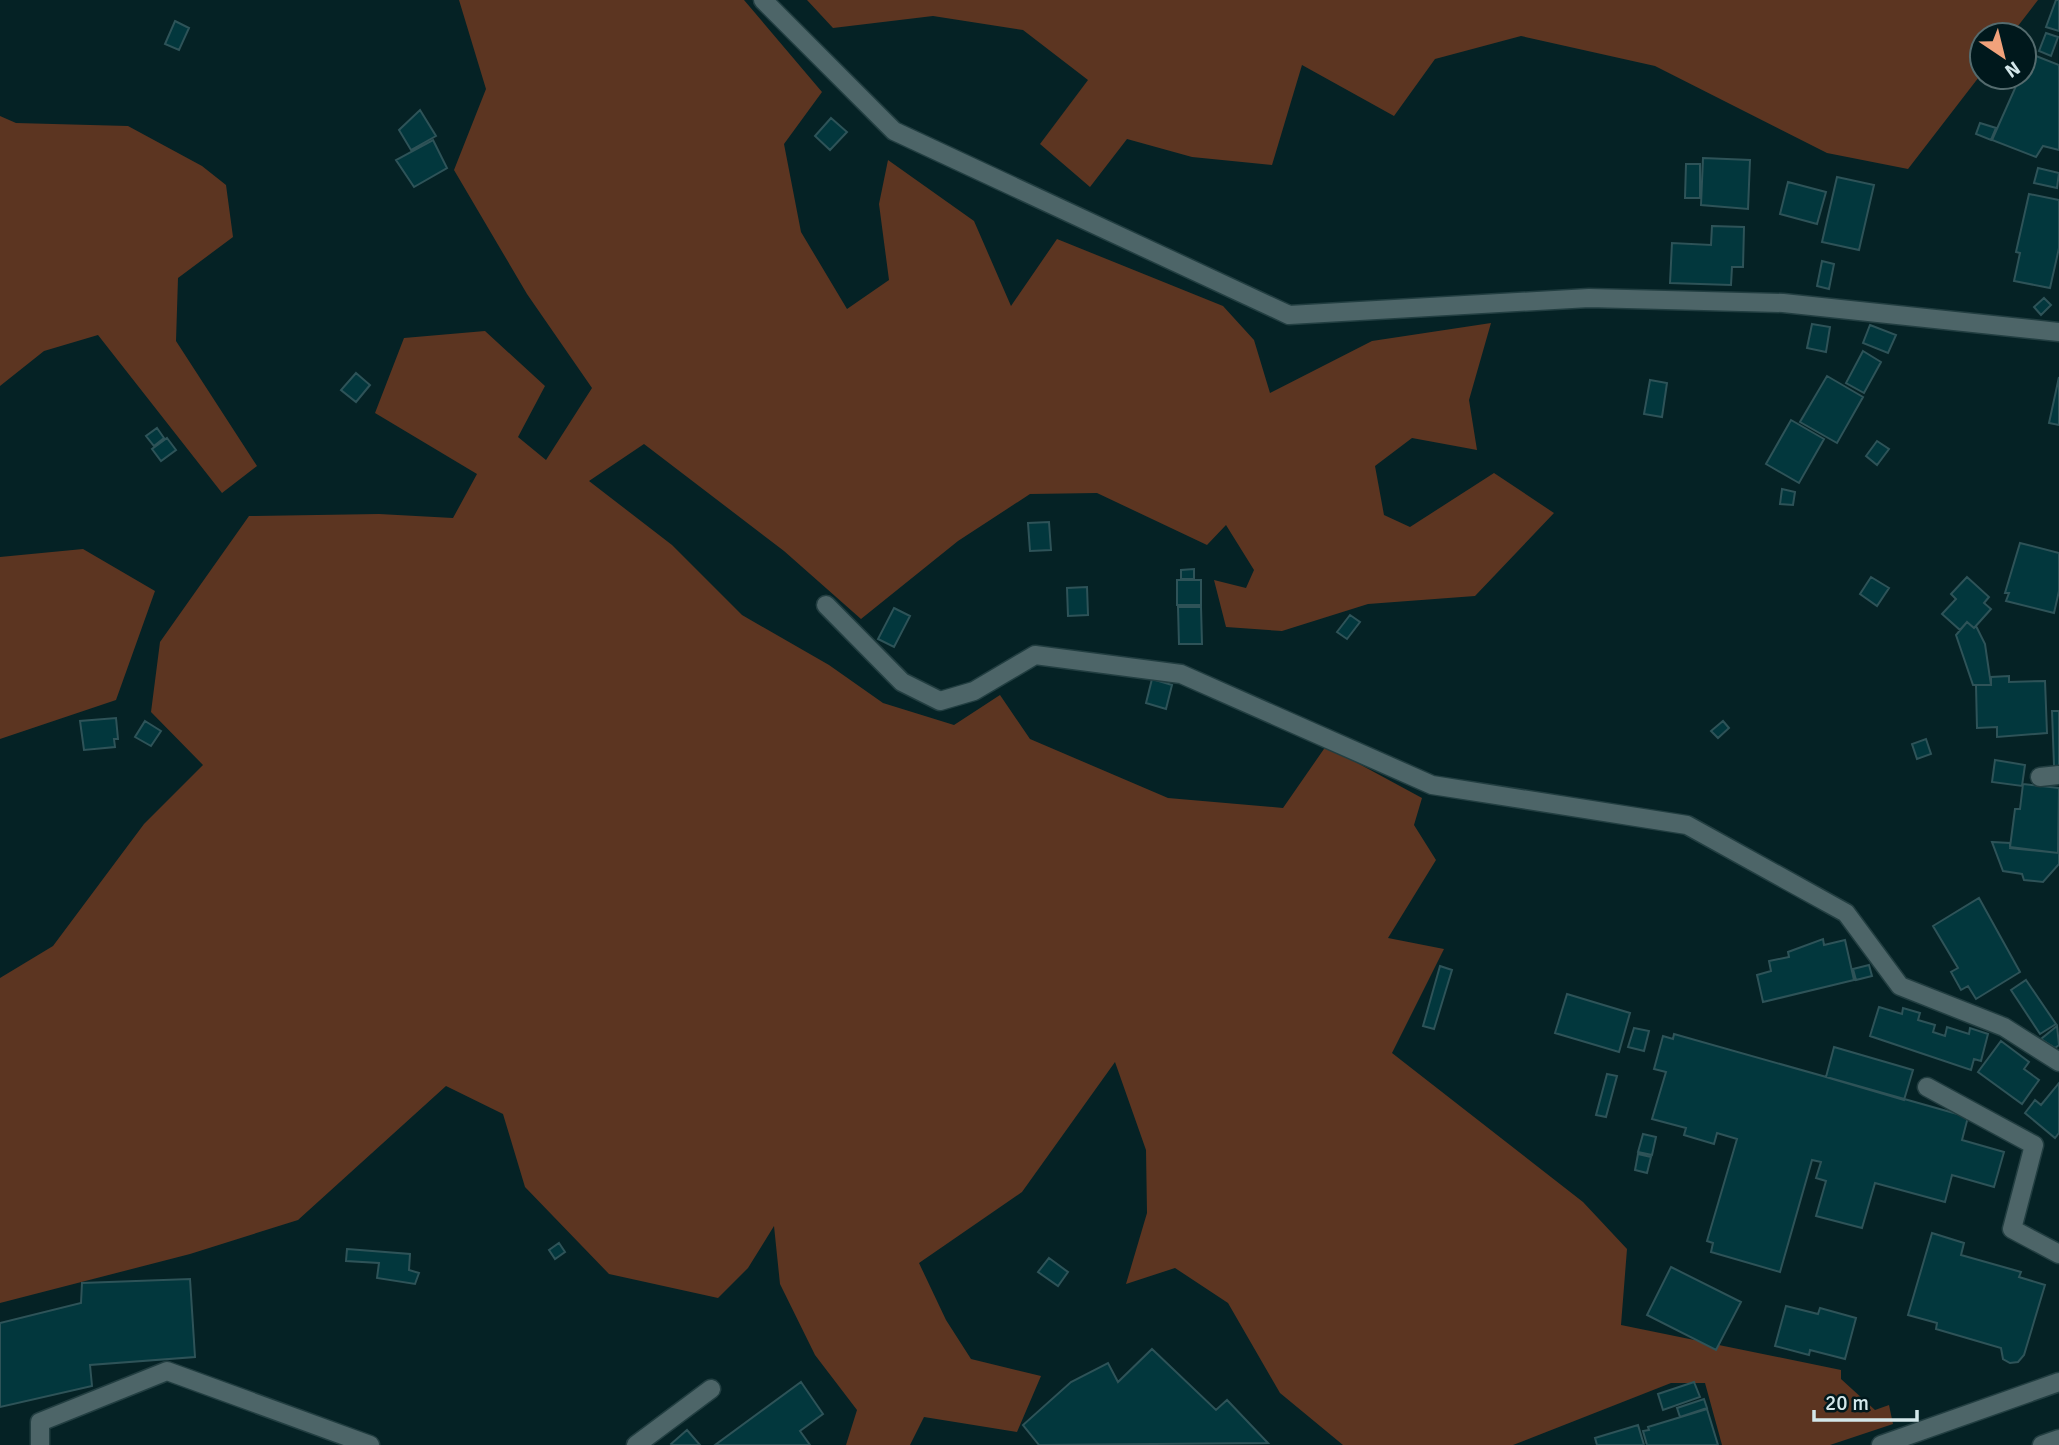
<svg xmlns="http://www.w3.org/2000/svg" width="2059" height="1445" font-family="Signika,sans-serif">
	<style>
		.forest { fill: #5c3521 }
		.building { fill: #02373d; stroke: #2e5358; stroke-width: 2 }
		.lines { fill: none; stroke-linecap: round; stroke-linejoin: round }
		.minor-casing { stroke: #223e41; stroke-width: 21 }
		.minor { stroke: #4d6568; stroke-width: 18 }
	</style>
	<rect width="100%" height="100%" fill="#052225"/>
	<path class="forest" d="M 459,0 L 744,0 L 822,92 L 784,144 L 801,232 L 847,309 L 889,280 L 879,204 L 888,160 L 974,221 L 1011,306 L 1057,239 L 1223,306 L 1254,340 L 1270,393 L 1372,341 L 1491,323 L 1469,400 L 1477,450 L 1412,438 L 1375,466 L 1384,515 L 1410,527 L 1494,473 L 1554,513 L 1475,596 L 1368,604 L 1282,631 L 1226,627 L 1214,580 L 1246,588 L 1254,570 L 1226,525 L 1207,545 L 1097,493 L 1030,494 L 958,541 L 861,619 L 784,551 L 644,444 L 589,481 L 672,545 L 742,615 L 829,665 L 883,703 L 954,725 L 1000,695 L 1030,739 L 1168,798 L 1283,808 L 1326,746 L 1422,798 L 1414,825 L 1436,860 L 1388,938 L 1444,949 L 1392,1053 L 1583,1202 L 1627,1249 L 1621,1325 L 1841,1370 L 1841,1379 L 1875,1410 L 1889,1405 L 1893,1424 L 1830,1445 L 1722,1445 L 1705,1383 L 1671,1383 L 1513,1445 L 1343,1445 L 1280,1393 L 1228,1303 L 1175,1268 L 1126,1284 L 1147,1213 L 1146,1150 L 1115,1062 L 1022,1192 L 919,1263 L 946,1320 L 971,1359 L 1041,1376 L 1017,1432 L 924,1417 L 910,1445 L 846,1445 L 857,1410 L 815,1355 L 780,1284 L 774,1226 L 748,1268 L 718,1298 L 609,1274 L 525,1187 L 503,1114 L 446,1086 L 298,1220 L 190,1254 L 0,1303 L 0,978 L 53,946 L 144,824 L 203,765 L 151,712 L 160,642 L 249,516 L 379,514 L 453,518 L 477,474 L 375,413 L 404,338 L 485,331 L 545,386 L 518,437 L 546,460 L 592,388 L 527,294 L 454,170 L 486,89 Z
		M 807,0 L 2038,0 L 2011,35 L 1982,35 L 1982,73 L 1908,169 L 1827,153 L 1655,66 L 1521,36 L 1435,59 L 1394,116 L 1302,65 L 1272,165 L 1192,157 L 1127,139 L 1090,187 L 1040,144 L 1088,80 L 1023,30 L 933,16 L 833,28 Z
		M 0,116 L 16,123 L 128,126 L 202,166 L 226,185 L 233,237 L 178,278 L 176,341 L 257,466 L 222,493 L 98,335 L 44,351 L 0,386 Z
		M 83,549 L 155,591 L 116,700 L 0,739 L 0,557 Z"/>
	<path class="building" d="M 2056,0 L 2059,0 L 2059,31 L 2046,27 Z
		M 175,21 L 189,28 L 179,50 L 165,44 Z
		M 2046,33 L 2058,37 L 2051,56 L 2039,51 Z
		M 2036,56 L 2059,65 L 2059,150 L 2043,146 L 2036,157 L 1992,140 L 2020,77 L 2024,77 L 2024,70 L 2030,71 Z
		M 420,110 L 436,136 L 411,150 L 399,130 Z
		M 831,118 L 847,132 L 830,150 L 815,136 Z
		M 1980,123 L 1996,128 L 1991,140 L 1976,134 Z
		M 433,140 L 447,168 L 414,187 L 396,160 Z
		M 1703,158 L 1750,160 L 1748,209 L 1701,205 Z
		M 1686,164 L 1700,164 L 1700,198 L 1685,198 Z
		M 2038,168 L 2059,173 L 2057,188 L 2034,183 Z
		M 1837,177 L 1874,185 L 1859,250 L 1822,242 Z
		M 1788,182 L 1826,192 L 1817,224 L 1780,214 Z
		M 2029,194 L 2059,200 L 2059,248 L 2050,288 L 2014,281 L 2020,253 L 2016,252 Z
		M 1712,226 L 1744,227 L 1743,267 L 1732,267 L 1731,285 L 1670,283 L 1672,243 L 1711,245 Z
		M 1822,261 L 1834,264 L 1829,289 L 1817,286 Z
		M 2044,298 L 2051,305 L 2041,315 L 2034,307 Z
		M 1812,324 L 1830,327 L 1826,352 L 1807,348 Z
		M 1870,325 L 1896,335 L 1888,353 L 1863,343 Z
		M 1863,351 L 1881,362 L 1864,393 L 1846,383 Z
		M 356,373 L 370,385 L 356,402 L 341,390 Z
		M 1827,376 L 1863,397 L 1837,443 L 1800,422 Z
		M 2059,377 L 2059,425 L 2049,423 Z
		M 1650,380 L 1667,383 L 1662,417 L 1644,414 Z
		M 1791,420 L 1824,439 L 1799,483 L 1766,464 Z
		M 157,428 L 164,438 L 154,446 L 146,436 Z
		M 167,438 L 176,450 L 161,461 L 152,449 Z
		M 1877,441 L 1889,449 L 1877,465 L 1866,456 Z
		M 1782,489 L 1795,492 L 1793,505 L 1780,504 Z
		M 1049,522 L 1051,550 L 1030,551 L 1028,523 Z
		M 2020,543 L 2059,553 L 2059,591 L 2054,613 L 2006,601 L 2009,593 L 2005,593 Z
		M 1194,569 L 1194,579 L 1181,579 L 1181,570 Z
		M 1871,577 L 1889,588 L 1877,606 L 1860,594 Z
		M 1967,577 L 1989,597 L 1984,603 L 1991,609 L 1974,628 L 1967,622 L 1960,630 L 1942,614 L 1956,599 L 1951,594 Z
		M 1177,580 L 1201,580 L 1201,605 L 1177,605 Z
		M 1087,587 L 1088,615 L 1068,616 L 1067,588 Z
		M 1178,607 L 1201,607 L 1202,644 L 1179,644 Z
		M 894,608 L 910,616 L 894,647 L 878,639 Z
		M 1350,615 L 1360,622 L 1347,639 L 1337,632 Z
		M 1967,622 L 1974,628 L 1976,626 L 1985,644 L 1991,685 L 1973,685 L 1956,635 Z
		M 2009,676 L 2009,682 L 2045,681 L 2047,733 L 1997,737 L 1997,727 L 1977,728 L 1976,685 L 1991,685 L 1991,677 Z
		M 1152,679 L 1172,685 L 1166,709 L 1146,703 Z
		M 2052,711 L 2059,711 L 2059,771 L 2054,765 Z
		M 116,718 L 118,739 L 114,739 L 115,747 L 84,750 L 80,721 Z
		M 145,721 L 161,731 L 151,746 L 135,737 Z
		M 1723,721 L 1729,728 L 1718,738 L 1711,731 Z
		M 1926,739 L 1931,754 L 1917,759 L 1912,744 Z
		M 1995,760 L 2025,765 L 2022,786 L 1992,782 Z
		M 2023,784 L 2059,788 L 2058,853 L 2010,847 L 2015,809 L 2020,809 Z
		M 1992,842 L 2010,843 L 2010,848 L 2058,853 L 2059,846 L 2059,864 L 2043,882 L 2024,880 L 2022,874 L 2003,871 Z
		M 1979,898 L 2020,972 L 1976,999 L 1968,986 L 1961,990 L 1951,972 L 1958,968 L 1933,926 Z
		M 1823,939 L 1824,945 L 1845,940 L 1854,980 L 1763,1002 L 1757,975 L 1771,971 L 1769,961 L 1789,957 L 1788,952 Z
		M 1869,965 L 1872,976 L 1856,980 L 1853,969 Z
		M 1440,966 L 1452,970 L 1434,1029 L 1423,1026 Z
		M 2026,980 L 2056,1024 L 2040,1034 L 2011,990 Z
		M 1567,994 L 1630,1013 L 1619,1052 L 1555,1033 Z
		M 1879,1007 L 1902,1014 L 1903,1008 L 1920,1013 L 1918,1020 L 1935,1025 L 1933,1032 L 1945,1036 L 1947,1027 L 1969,1034 L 1970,1028 L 1988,1034 L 1981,1061 L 1974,1059 L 1971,1070 L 1870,1036 Z
		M 2057,1026 L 2059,1045 L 2055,1048 L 2041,1039 Z
		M 1634,1028 L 1649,1031 L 1644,1051 L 1628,1047 Z
		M 1674,1034 L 1968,1117 L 1962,1140 L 2004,1152 L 1994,1187 L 1952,1175 L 1945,1202 L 1875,1183 L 1862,1228 L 1816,1216 L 1826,1181 L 1816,1178 L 1821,1162 L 1812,1160 L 1780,1272 L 1711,1252 L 1713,1243 L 1707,1241 L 1737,1139 L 1717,1133 L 1714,1144 L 1684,1135 L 1686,1128 L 1652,1119 L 1666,1072 L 1654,1069 L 1663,1036 L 1673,1039 Z
		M 2001,1041 L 2029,1062 L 2024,1069 L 2039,1080 L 2022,1104 L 1978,1072 Z
		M 1834,1047 L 1913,1070 L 1904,1100 L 1826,1077 Z
		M 1607,1074 L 1617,1076 L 1606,1117 L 1596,1115 Z
		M 2059,1083 L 2059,1133 L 2055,1138 L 2025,1113 L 2035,1100 L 2041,1105 Z
		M 1643,1134 L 1656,1137 L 1652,1155 L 1638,1152 Z
		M 1638,1154 L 1651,1157 L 1647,1173 L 1635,1170 Z
		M 1932,1233 L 1964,1243 L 1961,1255 L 2021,1272 L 2019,1277 L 2045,1285 L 2024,1355 L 2018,1362 L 2010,1363 L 2003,1359 L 2001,1348 L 1936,1329 L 1937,1323 L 1908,1315 Z
		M 559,1243 L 565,1252 L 555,1259 L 549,1250 Z
		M 347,1249 L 410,1254 L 409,1270 L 419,1273 L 415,1284 L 377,1278 L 379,1263 L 346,1261 Z
		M 1049,1258 L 1068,1272 L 1058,1286 L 1038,1272 Z
		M 1671,1267 L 1741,1302 L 1716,1350 L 1647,1315 Z
		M 190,1279 L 195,1357 L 90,1365 L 92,1386 L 0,1407 L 0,1323 L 81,1303 L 82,1283 Z
		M 1786,1306 L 1818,1314 L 1820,1308 L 1856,1318 L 1845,1359 L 1810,1350 L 1809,1355 L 1775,1346 Z
		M 1152,1349 L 1216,1410 L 1227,1400 L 1268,1443 L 1039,1445 L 1023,1425 L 1071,1382 L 1108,1363 L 1118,1382 Z
		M 801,1382 L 823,1414 L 800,1431 L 810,1445 L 715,1445 Z
		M 1694,1382 L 1700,1397 L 1663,1410 L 1658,1394 Z
		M 1704,1399 L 1707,1408 L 1680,1417 L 1677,1408 Z
		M 1707,1409 L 1718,1445 L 1647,1445 L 1643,1431 L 1649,1430 L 1648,1427 Z
		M 1638,1425 L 1644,1445 L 1597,1445 L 1595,1438 Z
		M 687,1430 L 700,1445 L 672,1445 L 671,1444 Z"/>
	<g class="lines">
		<g class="minor-casing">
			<path id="minor" d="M 763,0 L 894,131 L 1289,315 L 1589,298 L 1783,303 L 2059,332
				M 826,605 L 902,682 L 940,701 L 974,691 L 1035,655 L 1181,674 L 1432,785 L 1687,825 L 1846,913 L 1900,986 L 2004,1027 L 2059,1062
				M 2040,777 L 2059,775
				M 1927,1087 L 2034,1145 L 2012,1229 L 2059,1254
				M 40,1445 L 40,1422 L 167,1371 L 370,1445
				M 636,1445 L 711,1389
				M 1881,1445 L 2059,1382
				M 2042,1445 L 2059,1439"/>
		</g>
		<use href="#minor" class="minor"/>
	</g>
	<g transform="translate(2003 56) rotate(145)"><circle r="33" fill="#00181c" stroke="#546b6e" stroke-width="2"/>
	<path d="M0-5L12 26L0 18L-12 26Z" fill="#f1a27b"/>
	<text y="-10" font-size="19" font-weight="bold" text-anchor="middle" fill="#d3e7ea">N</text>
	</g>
	<path d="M1814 1410v10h103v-10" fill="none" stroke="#d3e7ea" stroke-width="3.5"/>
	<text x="1825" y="1410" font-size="21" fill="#d3e7ea" stroke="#00181c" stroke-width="5" paint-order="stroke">20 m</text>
</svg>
